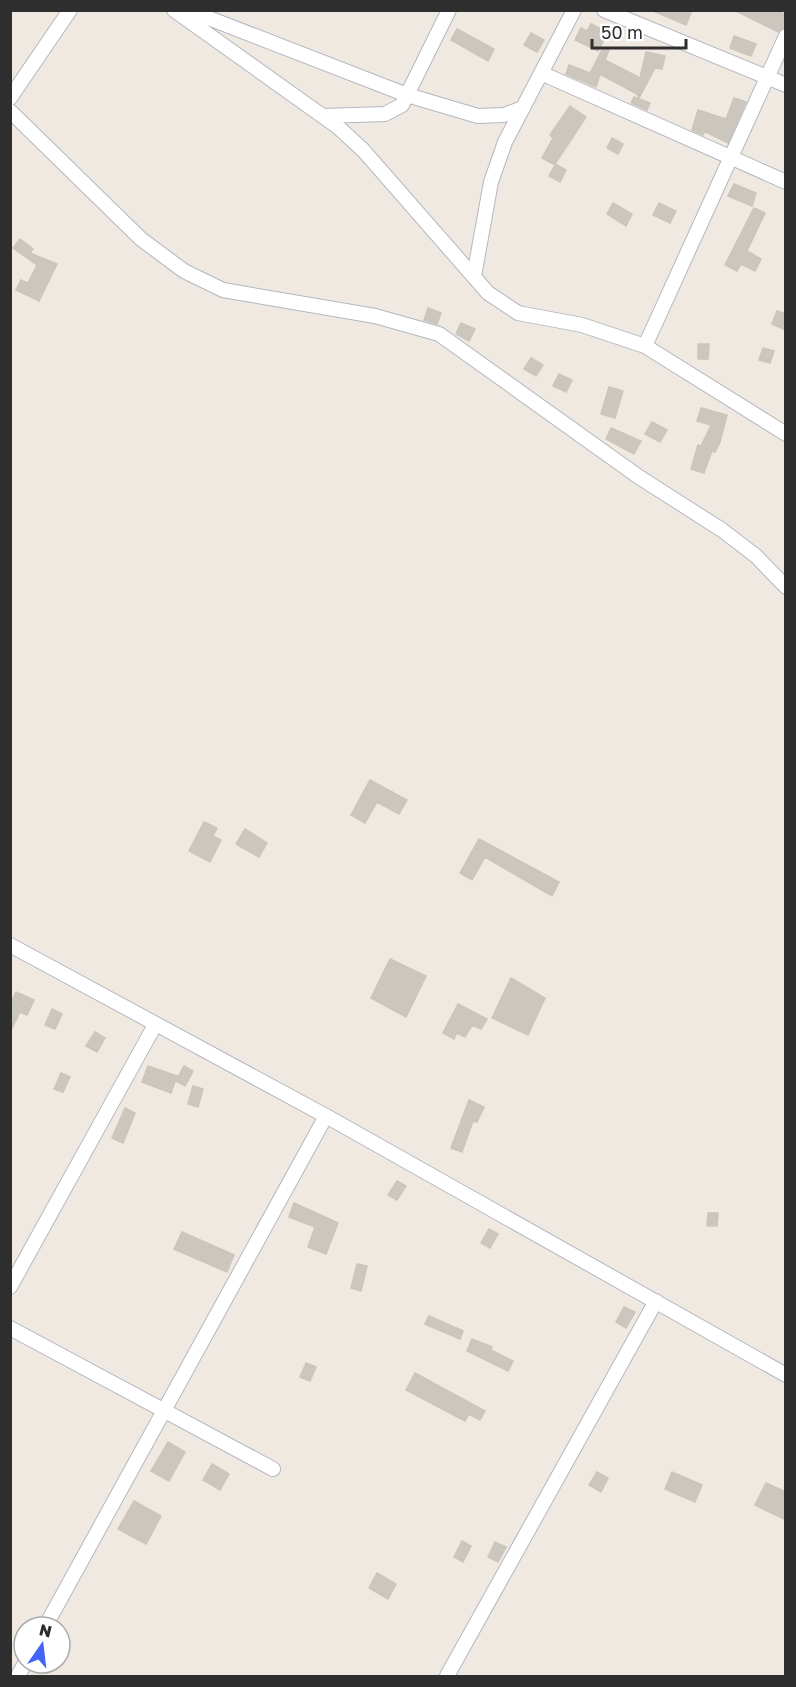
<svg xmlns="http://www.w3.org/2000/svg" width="796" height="1687" font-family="'Golos Text',sans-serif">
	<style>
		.building { fill: #cbc7bf; stroke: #cbc5ba; stroke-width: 1.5 }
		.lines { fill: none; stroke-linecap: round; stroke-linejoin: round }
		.street-casing { stroke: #b4b7c1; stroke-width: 16 }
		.street { stroke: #fff; stroke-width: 14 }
	</style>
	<rect width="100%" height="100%" fill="#efe9e1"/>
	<path class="building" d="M 651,10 L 692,10 L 686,25 Z
		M 734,10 L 776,10 L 786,15 L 786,27 L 778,32 Z
		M 591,24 L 608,32 L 598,51 L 575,40 L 581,28 L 587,31 Z
		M 457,29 L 494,49 L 488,61 L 451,40 Z
		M 531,33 L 544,40 L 537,52 L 524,45 Z
		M 734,36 L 756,44 L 751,56 L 730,48 Z
		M 603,48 L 609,50 L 605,60 L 640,78 L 646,52 L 665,56 L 662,69 L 655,68 L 639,98 L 637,94 L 600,74 L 596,87 L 566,74 L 569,65 L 590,73 Z
		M 634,97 L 650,103 L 647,110 L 631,103 Z
		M 734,98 L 746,102 L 728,143 L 704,131 L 703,135 L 692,130 L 698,110 L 726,119 Z
		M 570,106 L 586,117 L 555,164 L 566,170 L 560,182 L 549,176 L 555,165 L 542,158 L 553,138 L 550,135 Z
		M 612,138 L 623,144 L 618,154 L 607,148 Z
		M 734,184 L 756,193 L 752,206 L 728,196 Z
		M 613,203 L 632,214 L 626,226 L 607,214 Z
		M 659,203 L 676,211 L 670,223 L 653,215 Z
		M 754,208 L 765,213 L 747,251 L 761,259 L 755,271 L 741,264 L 737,271 L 725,265 Z
		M 20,239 L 33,249 L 30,253 L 57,264 L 39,301 L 16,290 L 21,280 L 28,283 L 37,265 L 13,248 Z
		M 428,308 L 441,313 L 437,324 L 424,320 Z
		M 777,311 L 786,314 L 786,330 L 772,324 Z
		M 461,323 L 475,329 L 469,341 L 456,334 Z
		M 698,344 L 709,344 L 708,359 L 698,359 Z
		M 763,348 L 774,351 L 770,363 L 759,360 Z
		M 531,358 L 543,365 L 536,376 L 524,369 Z
		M 559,374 L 572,380 L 566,392 L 553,386 Z
		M 609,387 L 623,391 L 615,418 L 601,414 Z
		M 701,408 L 727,415 L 720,442 L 715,452 L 712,451 L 704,473 L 691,469 L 698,445 L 701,446 L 711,425 L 697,421 Z
		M 652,422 L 667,430 L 660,442 L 645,434 Z
		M 611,428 L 641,441 L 634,454 L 606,439 Z
		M 370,780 L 407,800 L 399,814 L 377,802 L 365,823 L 351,815 Z
		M 204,822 L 217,828 L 213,836 L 221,840 L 210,862 L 189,851 Z
		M 245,829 L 267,843 L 259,857 L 236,844 Z
		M 479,839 L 559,882 L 552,896 L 485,857 L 472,880 L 460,873 Z
		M 390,959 L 426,976 L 406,1017 L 371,998 Z
		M 511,978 L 545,998 L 528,1035 L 492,1018 Z
		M 16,992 L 34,1000 L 27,1015 L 20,1012 L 10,1032 L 10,1005 Z
		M 458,1004 L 487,1019 L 481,1029 L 472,1025 L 465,1037 L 457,1033 L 454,1039 L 443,1033 Z
		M 52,1009 L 62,1014 L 55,1029 L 45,1025 Z
		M 95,1032 L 105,1038 L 97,1052 L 86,1046 Z
		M 148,1066 L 177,1076 L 171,1093 L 142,1082 Z
		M 184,1066 L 193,1071 L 185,1086 L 176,1081 Z
		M 61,1073 L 70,1077 L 63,1092 L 54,1089 Z
		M 193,1086 L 203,1089 L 198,1107 L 188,1104 Z
		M 469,1100 L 484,1107 L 477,1122 L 473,1121 L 462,1152 L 451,1148 Z
		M 125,1108 L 135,1113 L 123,1143 L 112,1138 Z
		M 397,1181 L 406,1186 L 397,1200 L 388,1195 Z
		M 294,1203 L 338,1223 L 326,1254 L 308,1247 L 315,1227 L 289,1217 Z
		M 708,1213 L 718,1213 L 717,1226 L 707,1226 Z
		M 489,1229 L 498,1234 L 490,1248 L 481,1243 Z
		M 182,1232 L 234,1255 L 227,1272 L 174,1249 Z
		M 357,1264 L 367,1266 L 361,1291 L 351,1288 Z
		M 624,1307 L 635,1312 L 626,1328 L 616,1322 Z
		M 429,1316 L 463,1331 L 460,1339 L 425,1324 Z
		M 472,1339 L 492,1347 L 491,1350 L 513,1361 L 508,1371 L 467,1351 Z
		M 306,1363 L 316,1367 L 310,1381 L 300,1377 Z
		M 415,1373 L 485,1411 L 480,1420 L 469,1414 L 465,1421 L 406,1390 Z
		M 168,1442 L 185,1452 L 169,1481 L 151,1471 Z
		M 212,1464 L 229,1474 L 220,1490 L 203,1480 Z
		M 597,1472 L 608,1478 L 601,1492 L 589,1485 Z
		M 672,1472 L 702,1485 L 695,1502 L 665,1489 Z
		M 766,1483 L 786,1492 L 786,1520 L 755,1505 Z
		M 134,1501 L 161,1516 L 146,1544 L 118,1529 Z
		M 462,1541 L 471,1546 L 463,1562 L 454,1557 Z
		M 495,1542 L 506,1547 L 498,1562 L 488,1557 Z
		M 377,1573 L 396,1584 L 388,1599 L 369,1588 Z"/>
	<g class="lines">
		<g class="street-casing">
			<path id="street" d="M 174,10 L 338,127 L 363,150 L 488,293 L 518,313 L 582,325 L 645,346 L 786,434
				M 188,10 L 407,95 L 478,116 L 504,115 L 523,108
				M 604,10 L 786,85
				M 541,73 L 786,182
				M 10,98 L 70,10
				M 10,111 L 141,239 L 184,271 L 223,290 L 375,316 L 439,334 L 639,477 L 722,530 L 756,556 L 786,587
				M 322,116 L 385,114 L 402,105 L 449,10
				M 474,276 L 491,182 L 505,142 L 574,10
				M 645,346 L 786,36
				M 10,945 L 326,1116 L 786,1375
				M 10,1287 L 155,1025
				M 10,1328 L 273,1469
				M 45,1627 L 326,1116
				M 18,1676 L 25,1663
				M 447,1676 L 656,1301"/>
		</g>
		<use href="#street" class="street"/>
	</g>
	<rect width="796" height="1687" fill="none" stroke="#2e2e2e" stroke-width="24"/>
	<g transform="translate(42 1645) rotate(14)"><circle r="28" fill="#ffffff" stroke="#ababab" stroke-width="1.5"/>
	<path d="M0-4.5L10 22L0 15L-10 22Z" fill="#4264fb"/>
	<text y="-9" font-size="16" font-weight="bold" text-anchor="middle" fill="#2e2e2e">N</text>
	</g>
	<path d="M592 39v9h94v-9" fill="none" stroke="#2e2e2e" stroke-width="3"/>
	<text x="601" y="39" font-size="18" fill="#2e2e2e" stroke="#ffffff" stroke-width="4.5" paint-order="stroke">50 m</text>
</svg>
